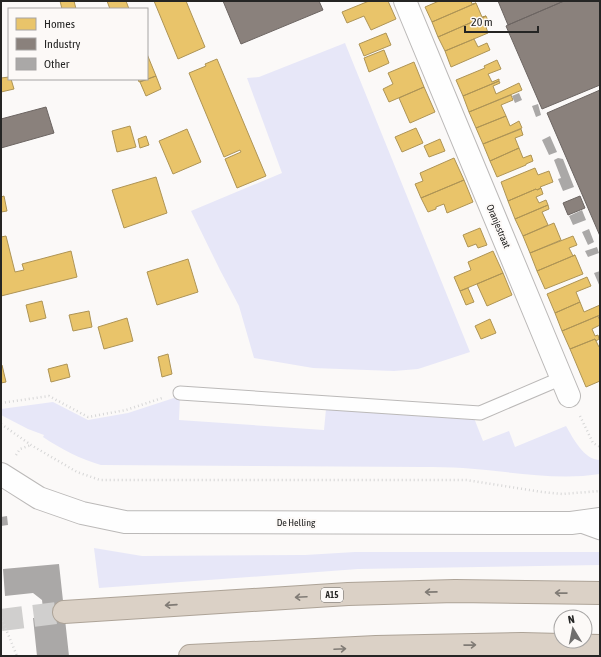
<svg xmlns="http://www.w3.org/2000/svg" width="601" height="657" font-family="'Asap Condensed',sans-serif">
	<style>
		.green { fill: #e7e7f8 }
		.homes { fill: #e9c46a; stroke: #ae9455 }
		.industry { fill: #8a817c; stroke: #6c6562 }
		.building { fill: #aaa8a7 }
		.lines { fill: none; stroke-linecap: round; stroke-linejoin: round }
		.motorway-tunnel { stroke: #d0cfce; stroke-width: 22; stroke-dasharray: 22 11; stroke-linecap: butt }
		.service-casing { stroke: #bbb9b8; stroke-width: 15 }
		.minor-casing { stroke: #bbb9b8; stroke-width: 24 }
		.tertiary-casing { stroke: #bbb9b8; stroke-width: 24 }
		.motorway-casing { stroke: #ada397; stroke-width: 24 }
		.path { stroke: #d6d6d6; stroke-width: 2.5; stroke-dasharray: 1 3; stroke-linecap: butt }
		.service { stroke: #fefefe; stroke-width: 13 }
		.minor { stroke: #fefefe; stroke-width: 22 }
		.tertiary { stroke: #fefefe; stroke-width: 22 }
		.motorway { stroke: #dbd1c6; stroke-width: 22 }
		.oneway { stroke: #807b75 }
		.labels { text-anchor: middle; stroke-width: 4; stroke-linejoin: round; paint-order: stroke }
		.shield { fill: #fcf9f7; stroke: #666563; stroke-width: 1 }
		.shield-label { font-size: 9px; font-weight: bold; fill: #252524 }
		.street-label { font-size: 10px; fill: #252524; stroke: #fcf9f7 }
	</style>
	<rect width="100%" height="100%" fill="#fbf9f8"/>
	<path class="green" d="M 345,43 L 470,352 L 418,369 L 394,371 L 313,368 L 254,358 L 239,306 L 220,270 L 191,211 L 282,173 L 247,78 L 259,77 Z
		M 180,396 L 179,420 L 324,430 L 326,409 L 474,418 L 483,441 L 509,431 L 515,447 L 566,426 C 573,438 584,460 600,460 L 600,474 C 555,481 508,471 463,468 C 450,467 436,467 423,467 L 101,465 C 80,459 61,449 43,437 L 44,435 L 28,429 L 1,415 L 1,409 L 53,402 L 88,420 L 128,413 Z
		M 94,548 L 142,556 L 305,555 L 355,552 L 600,552 L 600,565 L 358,569 L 99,588 Z"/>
	<path class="homes" d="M 60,1 L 74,1 L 76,9 L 62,9 Z
		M 107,1 L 126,1 L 129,9 L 110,9 Z
		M 154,1 L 186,1 L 205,47 L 178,59 Z
		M 369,1 L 388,1 L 396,19 L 371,30 L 364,16 L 347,23 L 342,12 Z
		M 439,1 L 471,1 L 472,4 L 476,3 L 432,22 L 425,7 Z
		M 476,3 L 482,17 L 486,16 L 438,37 L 432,22 Z
		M 486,16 L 490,25 L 486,27 L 488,33 L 445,51 L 438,37 Z
		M 386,33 L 391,45 L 364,56 L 359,44 Z
		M 474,39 L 478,47 L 487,43 L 490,50 L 451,67 L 445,51 Z
		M 384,50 L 389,63 L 369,72 L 364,58 Z
		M 147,54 L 156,76 L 139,82 L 138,79 L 147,79 Z
		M 217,59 L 266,176 L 237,188 L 225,159 L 241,152 L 240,150 L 224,157 L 189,73 L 206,66 L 205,64 Z
		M 497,60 L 501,69 L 488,74 L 492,82 L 499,79 L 499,81 L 463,96 L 456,80 L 485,68 L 484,66 Z
		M 414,62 L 424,87 L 389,102 L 383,89 L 393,84 L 388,73 Z
		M 156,76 L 161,89 L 146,96 L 140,82 Z
		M 9,77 L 9,79 L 11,79 L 14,89 L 1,92 L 1,78 Z
		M 499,81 L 500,83 L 493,86 L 496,94 L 519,83 L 522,90 L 469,112 L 463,96 Z
		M 424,87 L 435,112 L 410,123 L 399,98 Z
		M 511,95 L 513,100 L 501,105 L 506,116 L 476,128 L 469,112 Z
		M 506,116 L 510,126 L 519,121 L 522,128 L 483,144 L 476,128 Z
		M 130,126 L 136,147 L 117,152 L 112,131 Z
		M 416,128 L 423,143 L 402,152 L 395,137 Z
		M 187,129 L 201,162 L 173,174 L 159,141 Z
		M 521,129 L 523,135 L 515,138 L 519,148 L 490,161 L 483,144 Z
		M 146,136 L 149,145 L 140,148 L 138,139 Z
		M 440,139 L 445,151 L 429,157 L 424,146 Z
		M 519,148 L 523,158 L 531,155 L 533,161 L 526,164 L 526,165 L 497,177 L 490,161 Z
		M 454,158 L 464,180 L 421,198 L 415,184 L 423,181 L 420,173 Z
		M 535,168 L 538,175 L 549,171 L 553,182 L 540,187 L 541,188 L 537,190 L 536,189 L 508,201 L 501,182 Z
		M 156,177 L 167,213 L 124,228 L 112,190 Z
		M 464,180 L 473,202 L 447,213 L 444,204 L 436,207 L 436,209 L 428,212 L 421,198 Z
		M 541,188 L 543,194 L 536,197 L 539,203 L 546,200 L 548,205 L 515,219 L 508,201 L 536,189 L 537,190 Z
		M 4,196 L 7,211 L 1,212 L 1,197 Z
		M 548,205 L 549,209 L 542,212 L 548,225 L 523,236 L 515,219 Z
		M 554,223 L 561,240 L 530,253 L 523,236 Z
		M 480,228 L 487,245 L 478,248 L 476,244 L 468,247 L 463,235 Z
		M 6,236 L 15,272 L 24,270 L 22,264 L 71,251 L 77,277 L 1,296 L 1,237 Z
		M 573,236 L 577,245 L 569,248 L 573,256 L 575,255 L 537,271 L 530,253 Z
		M 493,251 L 503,273 L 460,291 L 454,277 L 471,270 L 468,262 Z
		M 575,255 L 583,274 L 545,289 L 537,271 Z
		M 188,259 L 198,292 L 157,305 L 147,272 Z
		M 503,273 L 512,295 L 487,306 L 477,284 Z
		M 587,277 L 591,286 L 576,292 L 580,302 L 555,313 L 547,294 Z
		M 468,288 L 474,302 L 466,305 L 460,291 Z
		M 42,301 L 46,318 L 30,322 L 26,305 Z
		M 580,302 L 584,312 L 600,305 L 600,315 L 562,331 L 555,313 Z
		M 89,311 L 92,327 L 73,331 L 69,315 Z
		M 598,316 L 600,321 L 600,325 L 592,329 L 595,336 L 598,335 L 599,339 L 596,341 L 595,339 L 570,349 L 562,331 Z
		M 127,318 L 133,341 L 104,349 L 98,327 Z
		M 490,319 L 496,333 L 481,339 L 475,326 Z
		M 595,339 L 599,347 L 600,346 L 600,381 L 586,387 L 570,349 Z
		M 168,354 L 172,374 L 162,377 L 158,357 Z
		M 67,364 L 70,377 L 51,382 L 48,369 Z
		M 2,365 L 6,382 L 1,383 L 1,366 Z"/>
	<path class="industry" d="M 223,1 L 319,1 L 323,10 L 241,44 Z
		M 498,1 L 564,1 L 508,25 Z
		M 564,1 L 600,1 L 600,85 L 542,109 L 506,26 L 508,25 Z
		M 600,90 L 600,236 L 547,113 Z
		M 46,107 L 54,133 L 1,148 L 1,119 Z
		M 580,196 L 585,208 L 568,215 L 563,203 Z"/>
	<path class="building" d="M 519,93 L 522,100 L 515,103 L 512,96 Z
		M 538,104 L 541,115 L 536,117 L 532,106 Z
		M 550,136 L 557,152 L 549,155 L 542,140 Z
		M 558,158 L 563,159 L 574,187 L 563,191 L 558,179 L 561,178 L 554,160 Z
		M 582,210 L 586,220 L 573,225 L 569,216 Z
		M 589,229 L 594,242 L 588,245 L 582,232 Z
		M 597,247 L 599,253 L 588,257 L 585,251 Z
		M 600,271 L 600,287 L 594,273 Z
		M 7,516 L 8,525 L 1,526 L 1,517 Z
		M 59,564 L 69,656 L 37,656 L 33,618 L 44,617 L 42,600 L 33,593 L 5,596 L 3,569 Z"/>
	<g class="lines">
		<path class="motorway-tunnel" d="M 1,620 L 64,612"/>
		<g class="service-casing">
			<path id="service" d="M 180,393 L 480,413 L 562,378
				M 578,525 L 600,533"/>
		</g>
		<g class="minor-casing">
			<path id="minor" d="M 405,1 L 569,396"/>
		</g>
		<g class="tertiary-casing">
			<path id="tertiary" d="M 1,474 L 39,498 L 82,513 L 125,522 L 497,523 L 571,523 L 600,519"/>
		</g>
		<g class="motorway-casing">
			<path id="motorway" d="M 64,612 L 348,594 L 455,591 L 600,593
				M 190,656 L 376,647 L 522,644 L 600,646"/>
		</g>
		<path class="path" d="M 1,403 L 49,396 L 88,417 L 126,410 L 162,398
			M 580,416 L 593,443 L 600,447
			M 1,424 L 31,445 L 77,472 L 100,480 L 466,480 L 542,492 L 562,494 L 600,491
			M 16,455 L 20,449 L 31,445
			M 1,617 L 17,656"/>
		<use href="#service" class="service"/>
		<use href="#minor" class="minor"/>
		<use href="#tertiary" class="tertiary"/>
		<use href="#motorway" class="motorway"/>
	</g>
	<defs><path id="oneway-shaft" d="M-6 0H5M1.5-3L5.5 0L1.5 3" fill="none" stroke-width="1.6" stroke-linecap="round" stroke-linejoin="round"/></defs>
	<g class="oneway">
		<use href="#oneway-shaft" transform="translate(431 592) rotate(179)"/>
		<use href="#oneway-shaft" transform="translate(561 593) rotate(-179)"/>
		<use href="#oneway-shaft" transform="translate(301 597) rotate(177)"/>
		<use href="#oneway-shaft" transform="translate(171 605) rotate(176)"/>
		<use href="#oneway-shaft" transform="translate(470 645) rotate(-1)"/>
		<use href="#oneway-shaft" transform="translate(340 649) rotate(-3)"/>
	</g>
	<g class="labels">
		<rect class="shield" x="321" y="588" width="22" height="14" rx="3"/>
		<g class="shield-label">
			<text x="332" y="598">A15</text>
		</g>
		<g class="street-label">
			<text transform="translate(499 226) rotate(67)" y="4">Oranjestraat</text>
			<text x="296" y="526">De Helling</text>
		</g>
	</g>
	<rect width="601" height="657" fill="none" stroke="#252524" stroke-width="4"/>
	<rect x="8" y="8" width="140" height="72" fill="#fcf9f7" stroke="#a6a4a3"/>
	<rect x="16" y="18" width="20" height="12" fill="#e9c46a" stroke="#a6a4a3"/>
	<text x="44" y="28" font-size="12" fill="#252524">Homes</text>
	<rect x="16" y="38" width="20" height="12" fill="#8a817c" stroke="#a6a4a3"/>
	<text x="44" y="48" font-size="12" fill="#252524">Industry</text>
	<rect x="16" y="58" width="20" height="12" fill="#aaa8a7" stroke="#a6a4a3"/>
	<text x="44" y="68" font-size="12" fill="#252524">Other</text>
	<g transform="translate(573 629) rotate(350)"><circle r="19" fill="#fcf9f7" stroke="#a6a4a3"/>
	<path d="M0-3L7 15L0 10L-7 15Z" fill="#706f6e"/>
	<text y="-6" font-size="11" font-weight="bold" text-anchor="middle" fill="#252524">N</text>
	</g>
	<path d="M465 26v6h73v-6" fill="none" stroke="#252524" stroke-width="2"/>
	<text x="471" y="26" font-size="12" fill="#252524" stroke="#fcf9f7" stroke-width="3" paint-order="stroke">20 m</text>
</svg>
